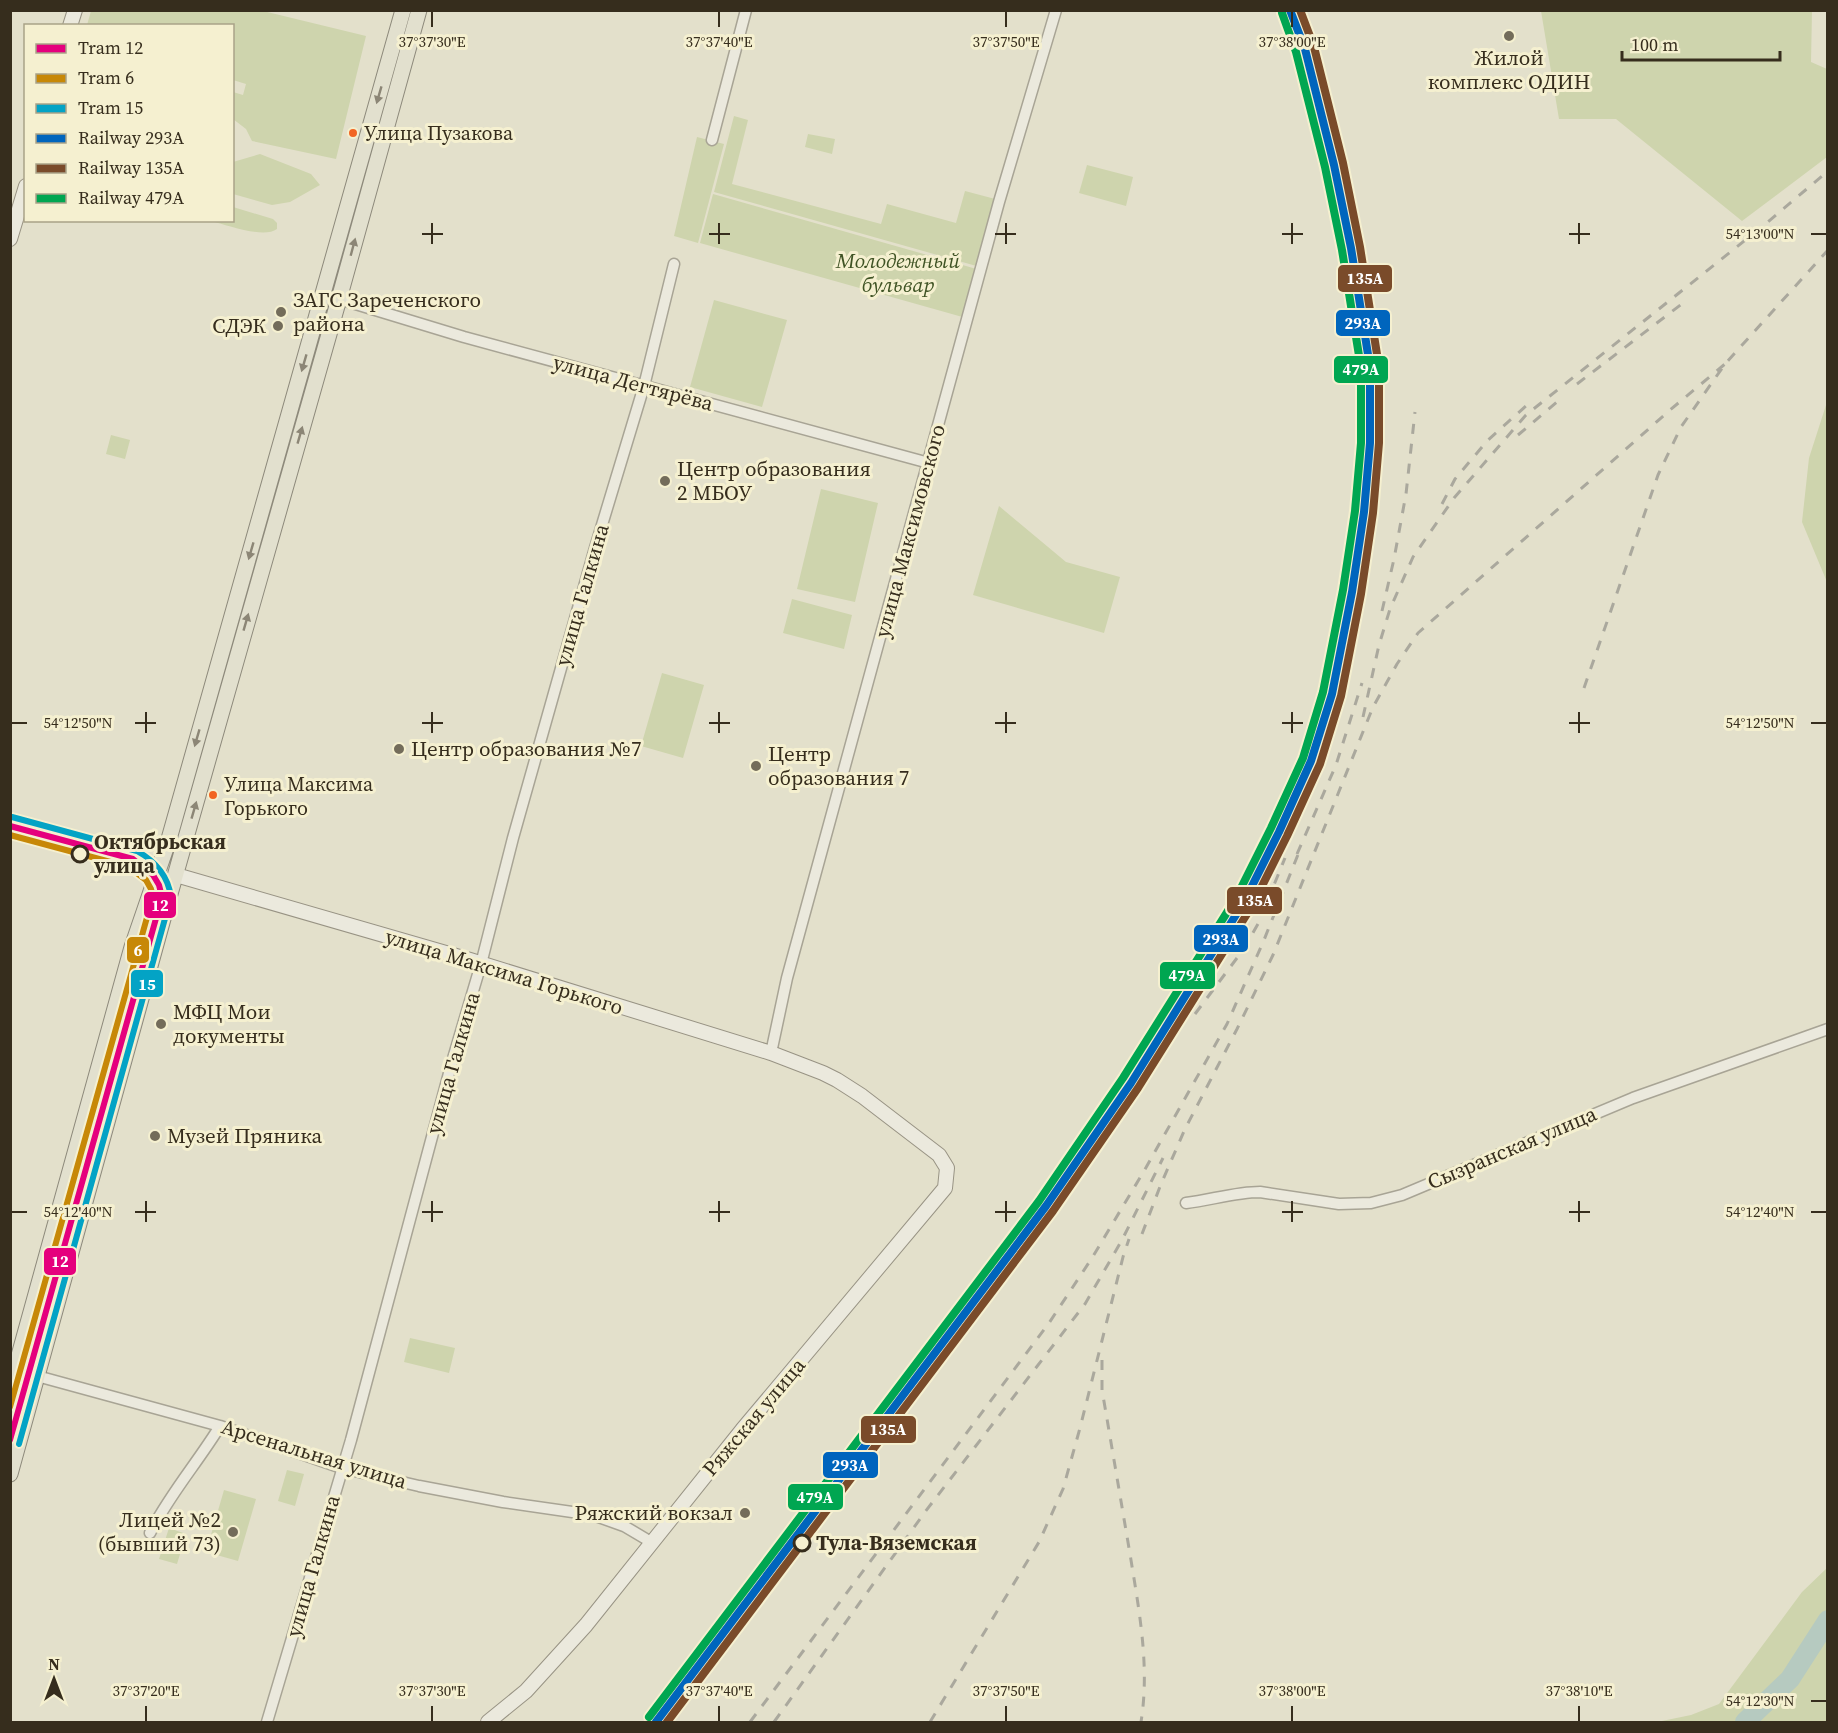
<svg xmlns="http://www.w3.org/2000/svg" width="1838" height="1733" font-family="'Source Serif 4',serif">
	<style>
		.green { fill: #ced4ad }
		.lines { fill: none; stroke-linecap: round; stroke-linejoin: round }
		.river { stroke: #b6cac0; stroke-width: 20 }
		.street-casing { stroke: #a8a495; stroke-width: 13 }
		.secondary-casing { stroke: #989384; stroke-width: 16 }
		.primary-casing { stroke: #8d897b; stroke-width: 17 }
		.street { stroke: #ebe9dd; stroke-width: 10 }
		.secondary { stroke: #ebe9dd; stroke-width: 14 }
		.primary { stroke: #e2e0ce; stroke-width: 15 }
		.rail { stroke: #aaa89d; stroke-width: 3; stroke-dasharray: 10 10; stroke-linecap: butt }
		.rail-1-casing { stroke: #f5f0d0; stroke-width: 12 }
		.rail-2-casing { stroke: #f5f0d0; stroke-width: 12 }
		.rail-3-casing { stroke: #f5f0d0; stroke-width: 12 }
		.rail-1 { stroke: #0065bd; stroke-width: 8 }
		.rail-2 { stroke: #7a4b2a; stroke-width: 8 }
		.rail-3 { stroke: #00a651; stroke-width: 8 }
		.tram-1-casing { stroke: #f5f0d0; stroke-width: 10 }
		.tram-2-casing { stroke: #f5f0d0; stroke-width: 10 }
		.tram-3-casing { stroke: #f5f0d0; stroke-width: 10 }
		.tram-1 { stroke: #e5007d; stroke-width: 6 }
		.tram-2 { stroke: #c78807; stroke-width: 6 }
		.tram-3 { stroke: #03a3c5; stroke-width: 6 }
		.oneway { fill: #8c8676 }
		.ticks { fill: none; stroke: #362d1d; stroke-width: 2 }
		.poi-dot { fill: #736c5a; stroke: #f5f0d0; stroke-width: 2 }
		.bus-dot { fill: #f26522; stroke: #f5f0d0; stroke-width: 2 }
		.stop-dot { fill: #f5f0d0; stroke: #362d1d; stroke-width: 3 }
		.labels { text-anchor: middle; stroke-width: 6; stroke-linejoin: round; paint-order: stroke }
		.bus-label { font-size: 20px; fill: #362d1d; stroke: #f5f0d0; text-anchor: start }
		.poi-label { font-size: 21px; fill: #362d1d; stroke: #f5f0d0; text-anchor: start }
		.park-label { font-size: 21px; font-style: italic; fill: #3f5324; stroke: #f5f0d0 }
		.street-label { font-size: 21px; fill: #362d1d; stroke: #f5f0d0 }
		.stop-label { font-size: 21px; font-weight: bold; fill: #362d1d; stroke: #f5f0d0; text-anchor: start }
		.ticks-label { font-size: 15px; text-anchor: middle; fill: #362d1d; stroke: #f5f0d0; stroke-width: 6; stroke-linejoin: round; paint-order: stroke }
		.line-badge { stroke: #f5f0d0; stroke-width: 2 }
		.badge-label { font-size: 16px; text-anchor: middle; font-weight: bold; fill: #fff }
	</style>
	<rect width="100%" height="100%" fill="#e3e0cb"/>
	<path class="green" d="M 259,10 L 366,36 L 336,159 L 252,141 L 246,129 L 233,119 L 233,92 L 243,95 L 246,84 L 233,80 L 232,26 L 87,25 L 91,11 Z
		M 1541,11 L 1812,11 L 1811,62 L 1827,69 L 1827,157 L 1742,221 L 1616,119 L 1559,119 Z
		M 734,116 L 748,120 L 732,184 L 881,224 L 887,204 L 956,223 L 965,191 L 999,200 L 980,267 L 714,192 Z
		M 808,134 L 835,139 L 832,154 L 805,147 Z
		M 697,137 L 724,144 L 698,243 L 674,236 Z
		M 260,154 L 311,174 L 320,185 L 290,202 L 272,205 L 233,194 L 233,162 Z
		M 1087,165 L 1133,177 L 1126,206 L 1079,193 Z
		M 713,194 L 980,270 L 966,318 L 700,243 Z
		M 233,207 L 273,219 L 277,223 L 277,229 C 264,239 227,225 211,221 L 232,220 Z
		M 714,300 L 787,320 L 762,407 L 690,387 Z
		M 1827,402 L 1827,582 L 1802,522 L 1809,458 Z
		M 111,435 L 130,440 L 125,459 L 106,454 Z
		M 821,489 L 878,503 L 855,602 L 797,589 Z
		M 999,506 L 1066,562 L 1120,577 L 1104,633 L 973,595 Z
		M 792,599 L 852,615 L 844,649 L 783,633 Z
		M 662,673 L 704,685 L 683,758 L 641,746 Z
		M 410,1338 L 455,1348 L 449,1373 L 404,1362 Z
		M 287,1470 L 304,1474 L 295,1506 L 278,1501 Z
		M 224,1490 L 256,1499 L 238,1561 L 206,1552 Z
		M 169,1528 L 186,1534 L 177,1564 L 159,1559 Z
		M 1827,1568 L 1827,1722 L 1657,1722 L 1691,1715 L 1719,1704 L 1802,1592 Z"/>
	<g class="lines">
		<path class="river" d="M 1745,1722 L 1790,1679 L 1828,1620"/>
		<g class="street-casing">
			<path id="street" d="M 712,140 L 746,10
				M 339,299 L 464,337 L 929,463
				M 771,1053 L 787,978 L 999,202 L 1056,10
				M 1186,1203 C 1211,1200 1236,1192 1260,1192 L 1339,1204 L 1371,1203 L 1402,1195 L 1633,1098 L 1828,1029
				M 37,1376 L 220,1426 L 342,1468 L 419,1486 L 503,1502 L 593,1515 L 624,1526 L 651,1542
				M 150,1533 C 169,1495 198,1462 220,1426
				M 267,1722 L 351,1440 L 452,1062 L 481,964 L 513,838 L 595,548 L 644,386 L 674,264"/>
		</g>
		<g class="secondary-casing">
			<path id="secondary" d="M 70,26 L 75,10
				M 10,239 L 26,186
				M 10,829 L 158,870
				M 176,875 L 470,960 L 771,1053 L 823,1073 L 837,1080 L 862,1096 L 939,1155 L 947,1168 L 945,1188 L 742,1430 L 586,1625 L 526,1691 L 488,1722"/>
		</g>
		<g class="primary-casing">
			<path id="primary" d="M 10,1388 L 132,947 L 169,839 L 403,10
				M 10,1474 L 166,908 L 339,299 L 419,10"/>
		</g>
		<use href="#street" class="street"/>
		<use href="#secondary" class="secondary"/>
		<use href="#primary" class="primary"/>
		<path class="rail" d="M 1577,384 L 1683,303
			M 1518,435 L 1557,402
			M 1442,504 L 1455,479 L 1488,440 L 1527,405
			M 1382,611 L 1394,559 L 1406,494 L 1415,412
			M 1584,688 L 1658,475 L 1681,427 L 1725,364 L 1828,250
			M 1363,717 L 1379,645 L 1390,609 L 1413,557 L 1454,498 L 1526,415 L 1763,226 L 1828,171
			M 1297,854 L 1336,765 L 1362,683
			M 1267,902 L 1285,858
			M 1195,1014 L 1243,950 L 1274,896
			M 1142,1234 L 1161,1184 L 1185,1129 L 1237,1029 L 1273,955 L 1373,707 L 1397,664 L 1418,633 L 1670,410 L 1725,364
			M 987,1282 L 1051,1212
			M 1102,1360 L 1102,1390 L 1106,1413 C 1114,1460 1122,1507 1130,1554 C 1139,1610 1150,1666 1141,1722
			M 750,1722 L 1049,1323 L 1092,1258 L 1144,1171 L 1227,1024 L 1264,940 L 1301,847
			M 774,1722 L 925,1512 L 1085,1304 L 1122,1240 L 1163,1158
			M 930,1722 L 1039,1542 L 1063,1489 L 1080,1428 L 1123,1257 L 1129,1239"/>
		<g class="rail-1-casing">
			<path id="rail-1" d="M 656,1722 L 1046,1206 L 1131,1083 L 1244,902 L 1279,832 L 1311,761 L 1332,694 L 1352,592 L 1364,512 L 1370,443 L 1370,367 L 1351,248 L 1334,165 L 1305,49 L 1290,10"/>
		</g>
		<g class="rail-2-casing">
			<path id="rail-2" d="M 667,1722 L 1053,1211 L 1138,1088 L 1252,906 L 1287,836 L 1320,764 L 1341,696 L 1361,594 L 1373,513 L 1379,443 L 1379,367 L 1360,247 L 1343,163 L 1314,47 L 1300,10"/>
		</g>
		<g class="rail-3-casing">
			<path id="rail-3" d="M 649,1717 L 1039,1201 L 1123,1078 L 1236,898 L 1271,828 L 1303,758 L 1323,692 L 1343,590 L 1355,511 L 1361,443 L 1361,368 L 1342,250 L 1325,167 L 1296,52 L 1282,13"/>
		</g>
		<use href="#rail-1" class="rail-1"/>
		<use href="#rail-2" class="rail-2"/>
		<use href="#rail-3" class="rail-3"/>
		<g class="tram-1-casing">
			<path id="tram-1" d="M 10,826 L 133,859 L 153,875 L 159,885 L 162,897 L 10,1440"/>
		</g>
		<g class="tram-2-casing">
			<path id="tram-2" d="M 10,835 L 129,867 L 146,880 L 151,889 L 153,896 L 10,1407"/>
		</g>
		<g class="tram-3-casing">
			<path id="tram-3" d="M 12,817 L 137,851 C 155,861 168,875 171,897 L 19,1444"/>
		</g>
		<use href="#tram-1" class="tram-1"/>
		<use href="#tram-2" class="tram-2"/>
		<use href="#tram-3" class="tram-3"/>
	</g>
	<defs><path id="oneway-solid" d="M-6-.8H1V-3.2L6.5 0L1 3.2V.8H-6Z" transform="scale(1.5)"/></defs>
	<g class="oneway">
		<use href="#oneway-solid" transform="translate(379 95) rotate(106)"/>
		<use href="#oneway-solid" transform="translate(353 247) rotate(-75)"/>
		<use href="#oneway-solid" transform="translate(304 363) rotate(106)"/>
		<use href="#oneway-solid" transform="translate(300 435) rotate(-74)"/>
		<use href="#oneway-solid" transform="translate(251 551) rotate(106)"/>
		<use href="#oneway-solid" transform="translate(246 622) rotate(-74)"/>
		<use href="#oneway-solid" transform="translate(197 738) rotate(106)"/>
		<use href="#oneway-solid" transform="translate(194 810) rotate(-74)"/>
	</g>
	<path class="ticks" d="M 432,12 L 432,27M 719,12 L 719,27M 1006,12 L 1006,27M 1292,12 L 1292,27M 432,223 L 432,244M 719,223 L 719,244M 1006,223 L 1006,244M 1292,223 L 1292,244M 1579,223 L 1579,244M 422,234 L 443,234M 709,234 L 730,234M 995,234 L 1016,234M 1282,234 L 1303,234M 1569,234 L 1590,234M 1811,234 L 1826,234M 146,712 L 146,733M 432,712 L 432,733M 719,712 L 719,733M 1006,712 L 1006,733M 1292,712 L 1292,733M 1579,712 L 1579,733M 12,723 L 27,723M 135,723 L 156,723M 422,723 L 443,723M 709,723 L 730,723M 995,723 L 1016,723M 1282,723 L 1303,723M 1569,723 L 1590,723M 1811,723 L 1826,723M 146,1201 L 146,1222M 432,1201 L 432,1222M 719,1201 L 719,1222M 1006,1201 L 1006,1222M 1292,1201 L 1292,1222M 1579,1201 L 1579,1222M 12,1212 L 27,1212M 135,1212 L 156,1212M 422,1212 L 443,1212M 709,1212 L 730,1212M 995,1212 L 1016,1212M 1282,1212 L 1303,1212M 1569,1212 L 1590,1212M 1811,1212 L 1826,1212M 1811,1701 L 1826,1701M 146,1706 L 146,1721M 432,1706 L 432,1721M 719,1706 L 719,1721M 1006,1706 L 1006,1721M 1292,1706 L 1292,1721M 1579,1706 L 1579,1721"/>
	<g class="poi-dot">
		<circle cx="1509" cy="36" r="6"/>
		<circle cx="281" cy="312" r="6"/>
		<circle cx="278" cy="326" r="6"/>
		<circle cx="665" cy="481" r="6"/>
		<circle cx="399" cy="749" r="6"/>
		<circle cx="756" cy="766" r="6"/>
		<circle cx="161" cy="1024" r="6"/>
		<circle cx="155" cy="1136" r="6"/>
		<circle cx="745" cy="1513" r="6"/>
		<circle cx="233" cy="1532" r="6"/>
	</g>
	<g class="bus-dot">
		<circle cx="353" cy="133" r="5"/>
		<circle cx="213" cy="795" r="5"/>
	</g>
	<g class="stop-dot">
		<circle cx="80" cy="854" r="8"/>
		<circle cx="802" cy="1543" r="8"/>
	</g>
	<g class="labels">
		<g class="bus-label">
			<text x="364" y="140">Улица Пузакова</text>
			<text x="224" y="791">Улица Максима<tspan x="224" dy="24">Горького</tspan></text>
		</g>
		<g class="poi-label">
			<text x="1509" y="65" text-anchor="middle">Жилой<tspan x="1509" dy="24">комплекс ОДИН</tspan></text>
			<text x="293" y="307">ЗАГС Зареченского<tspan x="293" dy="24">района</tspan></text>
			<text x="266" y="333" text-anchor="end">СДЭК</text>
			<text x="677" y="476">Центр образования<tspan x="677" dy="24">2 МБОУ</tspan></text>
			<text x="411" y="756">Центр образования №7</text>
			<text x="768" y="761">Центр<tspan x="768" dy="24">образования 7</tspan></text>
			<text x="173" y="1019">МФЦ Мои<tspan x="173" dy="24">документы</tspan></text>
			<text x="167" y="1143">Музей Пряника</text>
			<text x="733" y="1520" text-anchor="end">Ряжский вокзал</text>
			<text x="221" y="1527" text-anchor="end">Лицей №2<tspan x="221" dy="24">(бывший 73)</tspan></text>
		</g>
		<g class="park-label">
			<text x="898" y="268">Молодежный<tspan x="898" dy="24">бульвар</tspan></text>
		</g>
		<g class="street-label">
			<text transform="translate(633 383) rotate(15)" y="7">улица Дегтярёва</text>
			<text transform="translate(910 531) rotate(-75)" y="7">улица Максимовского</text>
			<text transform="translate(582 595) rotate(-74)" y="7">улица Галкина</text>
			<text transform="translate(504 972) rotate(17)" y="7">улица Максима Горького</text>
			<text transform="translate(453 1063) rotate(-74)" y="7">улица Галкина</text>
			<text transform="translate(1512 1148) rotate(-23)" y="7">Сызранская улица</text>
			<text transform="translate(754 1417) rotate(-50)" y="7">Ряжская улица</text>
			<text transform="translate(314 1454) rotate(17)" y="7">Арсенальная улица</text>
			<text transform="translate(313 1566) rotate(-74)" y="7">улица Галкина</text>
		</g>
		<g class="stop-label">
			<text x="94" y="849">Октябрьская<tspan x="94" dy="24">улица</tspan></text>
			<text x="816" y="1550">Тула-Вяземская</text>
		</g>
	</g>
	<g class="ticks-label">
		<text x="432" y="47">37°37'30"E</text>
		<text x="719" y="47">37°37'40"E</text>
		<text x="1006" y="47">37°37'50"E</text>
		<text x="1292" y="47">37°38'00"E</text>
		<text x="1760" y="239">54°13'00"N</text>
		<text x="78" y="728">54°12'50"N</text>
		<text x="1760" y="728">54°12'50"N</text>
		<text x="78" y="1217">54°12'40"N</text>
		<text x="1760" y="1217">54°12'40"N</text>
		<text x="146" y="1696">37°37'20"E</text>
		<text x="432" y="1696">37°37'30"E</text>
		<text x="719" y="1696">37°37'40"E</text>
		<text x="1006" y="1696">37°37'50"E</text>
		<text x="1292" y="1696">37°38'00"E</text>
		<text x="1579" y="1696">37°38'10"E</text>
		<text x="1760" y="1706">54°12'30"N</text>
	</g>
	<g class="line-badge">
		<rect x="1337" y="264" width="56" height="29" rx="6" fill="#7a4b2a"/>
		<rect x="1335" y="309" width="56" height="28" rx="6" fill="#0065bd"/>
		<rect x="1333" y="355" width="56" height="29" rx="6" fill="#00a651"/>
		<rect x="1226" y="886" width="57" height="29" rx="6" fill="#7a4b2a"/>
		<rect x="143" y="891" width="34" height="28" rx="6" fill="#e5007d"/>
		<rect x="1193" y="924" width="56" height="29" rx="6" fill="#0065bd"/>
		<rect x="126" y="936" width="24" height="28" rx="6" fill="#c78807"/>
		<rect x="1159" y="961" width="57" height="29" rx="6" fill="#00a651"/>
		<rect x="130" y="969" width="34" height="29" rx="6" fill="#03a3c5"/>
		<rect x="43" y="1247" width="34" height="29" rx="6" fill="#e5007d"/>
		<rect x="860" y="1415" width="57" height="29" rx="6" fill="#7a4b2a"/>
		<rect x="822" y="1451" width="57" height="28" rx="6" fill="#0065bd"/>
		<rect x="787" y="1483" width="57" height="28" rx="6" fill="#00a651"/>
	</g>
	<g class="badge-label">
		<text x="1365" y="284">135А</text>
		<text x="1363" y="329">293А</text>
		<text x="1361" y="375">479А</text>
		<text x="1255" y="906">135А</text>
		<text x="160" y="911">12</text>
		<text x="1221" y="945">293А</text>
		<text x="138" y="956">6</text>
		<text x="1187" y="981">479А</text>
		<text x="147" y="990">15</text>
		<text x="60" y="1267">12</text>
		<text x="888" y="1435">135А</text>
		<text x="850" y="1471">293А</text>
		<text x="815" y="1503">479А</text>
	</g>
	<rect width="1838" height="1733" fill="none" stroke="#362d1d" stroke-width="24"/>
	<rect x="24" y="24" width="210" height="198" fill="#f5f0d0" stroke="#a9a288" stroke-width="1.5"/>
	<rect x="36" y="44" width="30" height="9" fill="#e5007d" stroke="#a9a288" stroke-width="1.5"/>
	<text x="78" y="54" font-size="18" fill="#362d1d">Tram 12</text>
	<rect x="36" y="74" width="30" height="9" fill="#c78807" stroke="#a9a288" stroke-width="1.5"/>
	<text x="78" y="84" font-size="18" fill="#362d1d">Tram 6</text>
	<rect x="36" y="104" width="30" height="9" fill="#03a3c5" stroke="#a9a288" stroke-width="1.5"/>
	<text x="78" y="114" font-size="18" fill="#362d1d">Tram 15</text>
	<rect x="36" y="134" width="30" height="9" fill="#0065bd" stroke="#a9a288" stroke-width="1.5"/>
	<text x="78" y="144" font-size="18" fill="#362d1d">Railway 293А</text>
	<rect x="36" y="164" width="30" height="9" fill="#7a4b2a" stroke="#a9a288" stroke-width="1.5"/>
	<text x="78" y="174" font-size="18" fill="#362d1d">Railway 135А</text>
	<rect x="36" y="194" width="30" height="9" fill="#00a651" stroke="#a9a288" stroke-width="1.5"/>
	<text x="78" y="204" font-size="18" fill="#362d1d">Railway 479А</text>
	<g transform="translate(54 1679)" stroke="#f5f0d0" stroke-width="4.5" paint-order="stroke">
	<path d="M0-4.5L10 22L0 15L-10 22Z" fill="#362d1d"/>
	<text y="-9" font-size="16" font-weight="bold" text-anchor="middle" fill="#362d1d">N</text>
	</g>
	<path d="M1622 51v9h158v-9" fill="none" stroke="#362d1d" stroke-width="3"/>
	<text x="1631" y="51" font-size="18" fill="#362d1d" stroke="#f5f0d0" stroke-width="4.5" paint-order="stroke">100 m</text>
</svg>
